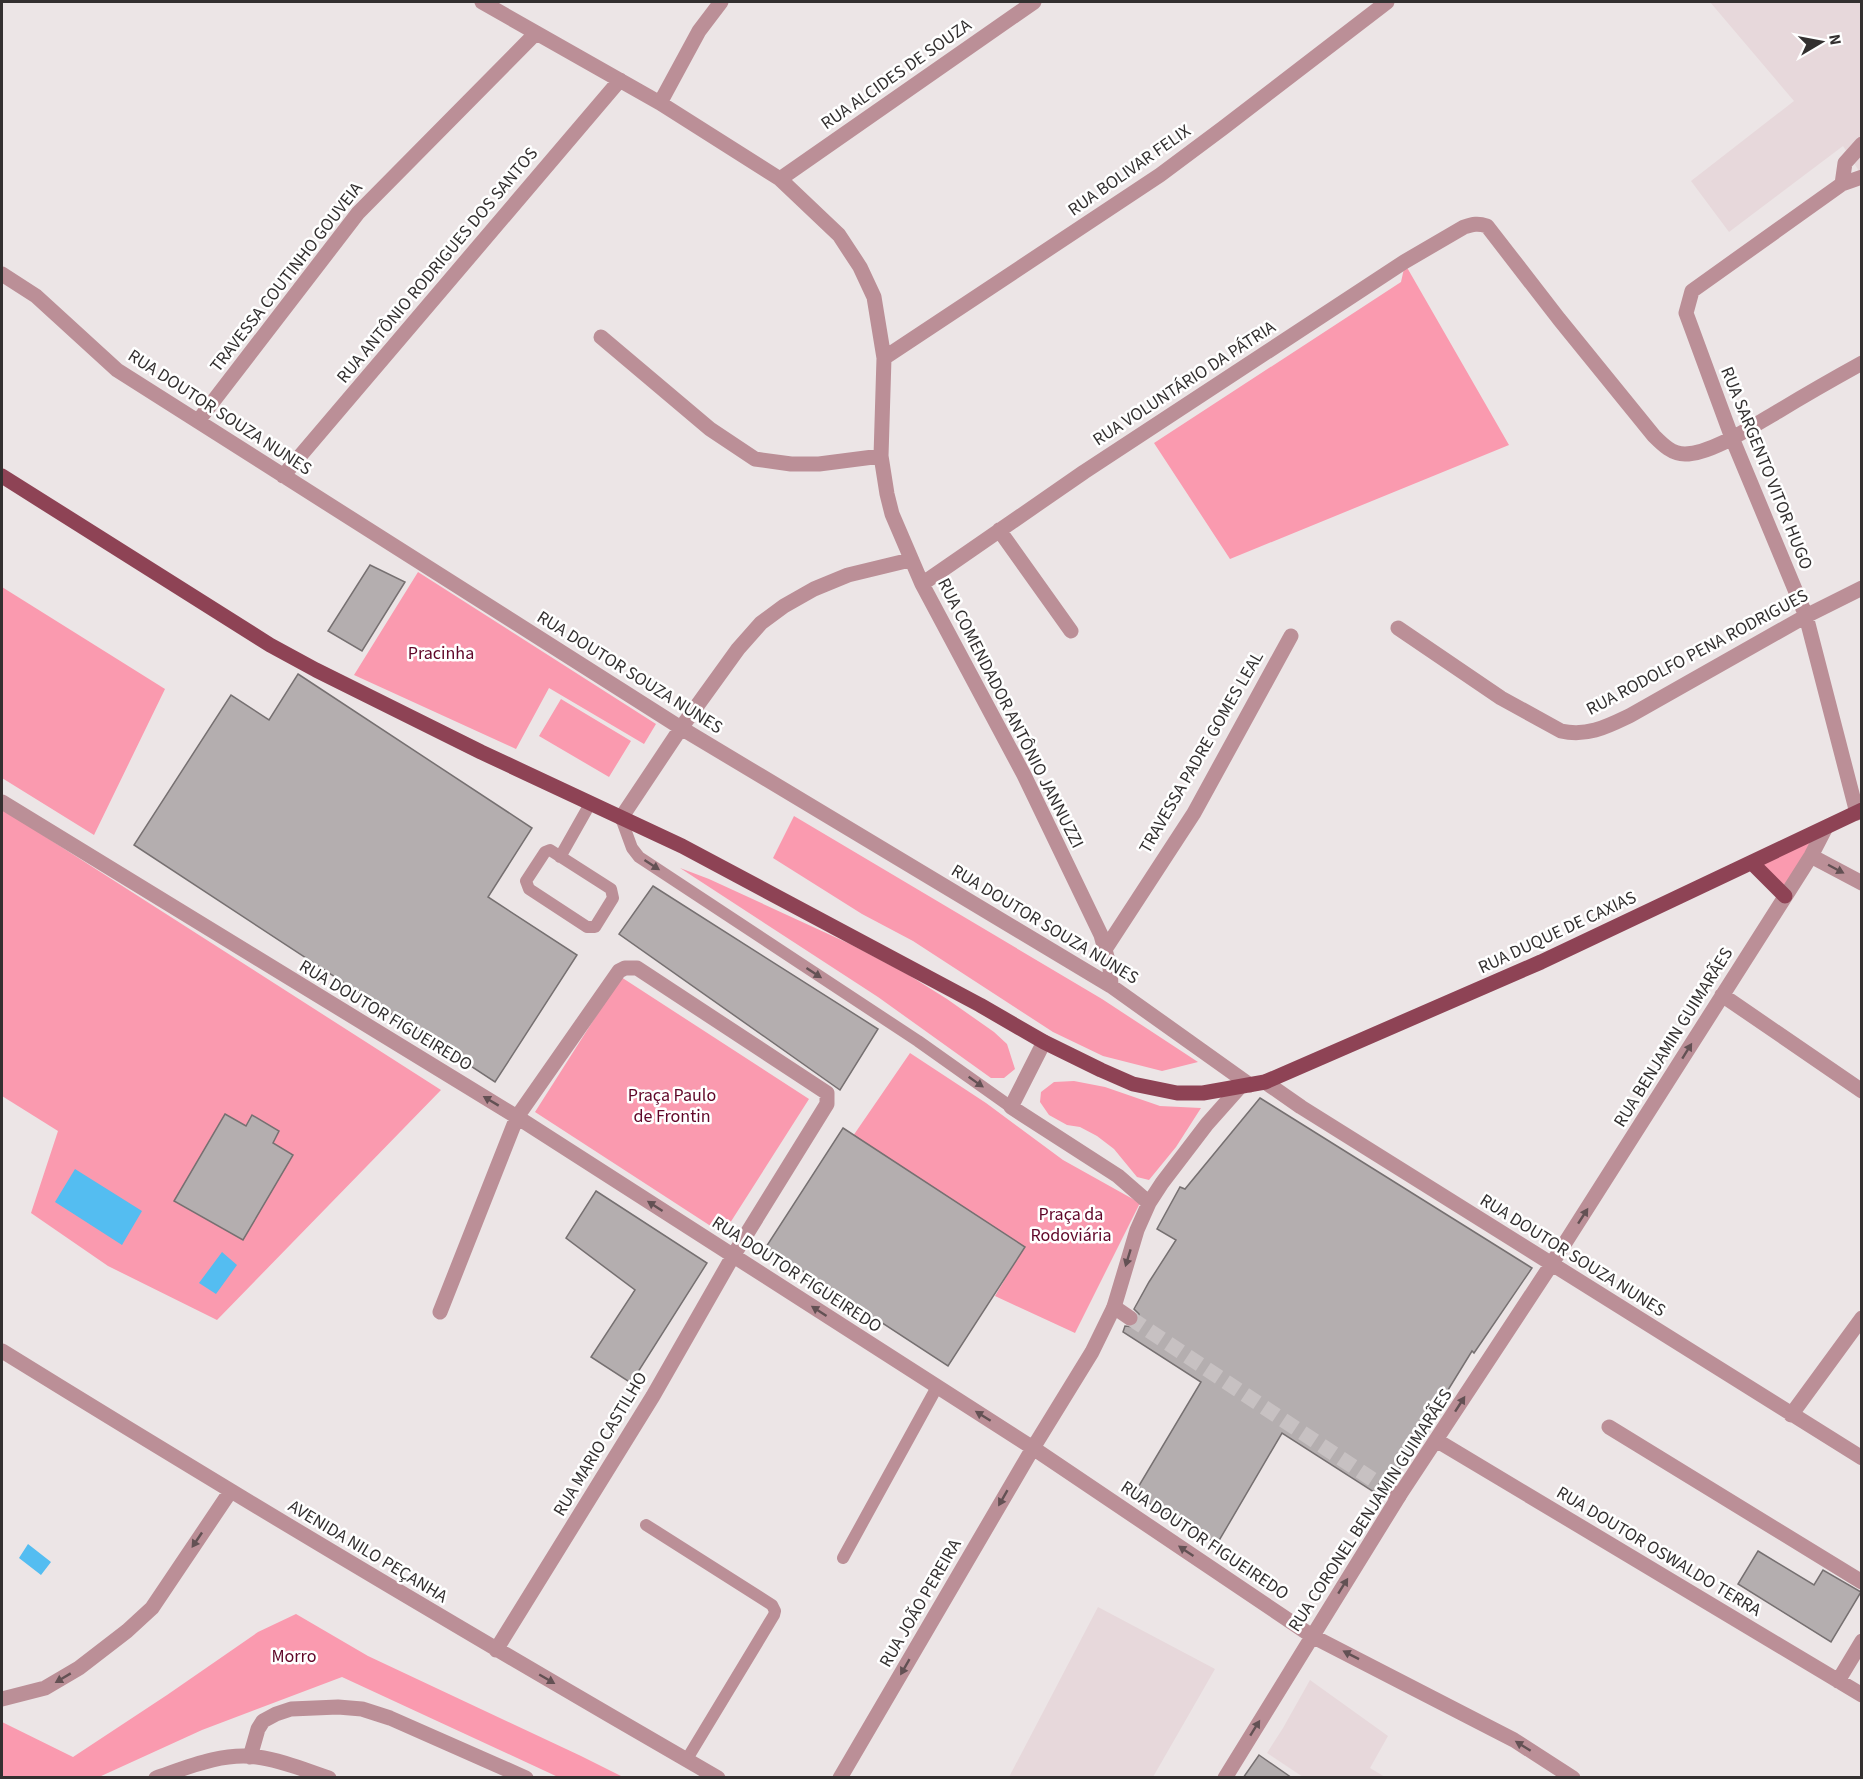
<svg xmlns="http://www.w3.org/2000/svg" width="1863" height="1779" font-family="'Source Sans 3',sans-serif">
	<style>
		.built { fill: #e7d8db }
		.green { fill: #fa9aaf }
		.water { fill: #54bdf1 }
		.building { fill: #b4aeaf; stroke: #767071; stroke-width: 1.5 }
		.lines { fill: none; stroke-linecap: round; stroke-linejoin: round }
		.pedestrian-tunnel { stroke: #c7c1c2; stroke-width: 15; stroke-dasharray: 15 8; stroke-linecap: butt }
		.service { stroke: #bb8f97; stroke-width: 12 }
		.pedestrian { stroke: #bb8f97; stroke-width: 15 }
		.minor { stroke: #bb8f97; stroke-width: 15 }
		.primary { stroke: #8e4355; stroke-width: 15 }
		.oneway { fill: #635154 }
		.labels { text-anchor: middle; stroke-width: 5; stroke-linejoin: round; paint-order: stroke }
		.street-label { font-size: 18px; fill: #333030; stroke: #fff }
		.park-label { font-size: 18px; fill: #600628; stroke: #fff }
	</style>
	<rect width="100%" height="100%" fill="#ece5e6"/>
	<path class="built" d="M 1710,2 L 1861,2 L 1861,174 L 1843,146 L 1729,232 L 1691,181 L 1794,101 Z
		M 1098,1607 L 1215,1669 L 1153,1777 L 1009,1777 Z
		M 1310,1680 L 1388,1736 L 1370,1768 L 1385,1777 L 1303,1777 L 1267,1753 L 1283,1728 Z"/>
	<path class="green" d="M 1405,264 L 1509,445 L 1230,559 L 1154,443 L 1401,282 Z
		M 418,572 L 656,724 L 644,744 L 549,688 L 516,749 L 354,675 Z
		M 2,587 L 165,689 L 94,835 L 2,778 Z
		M 561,699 L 631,741 L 609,777 L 539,736 Z
		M 2,809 L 441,1090 L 217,1320 L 108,1266 L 31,1213 L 58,1131 L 2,1096 Z
		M 794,816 L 1102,999 L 1198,1062 L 1162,1071 L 1103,1056 L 1053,1032 L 913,941 L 862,914 L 773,858 Z
		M 1821,832 L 1785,893 L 1754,864 Z
		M 680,868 L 709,879 L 850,944 L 907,974 L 947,999 L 994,1032 L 1007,1044 L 1015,1069 L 1004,1078 L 991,1078 L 878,997 Z
		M 621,977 L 809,1099 L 723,1234 L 535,1112 Z
		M 910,1053 L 986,1103 L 1063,1160 L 1140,1203 L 1075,1333 L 995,1296 L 1024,1247 L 853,1136 Z
		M 1074,1081 L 1105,1087 L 1160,1106 L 1201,1108 L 1176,1147 L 1149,1180 L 1137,1177 L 1114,1149 L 1097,1136 L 1080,1127 L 1067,1125 L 1049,1115 L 1040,1102 L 1041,1092 L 1054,1082 Z
		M 296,1614 L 368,1656 L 581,1756 L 623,1777 L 558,1777 L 342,1677 L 202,1730 L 99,1777 L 2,1777 L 2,1722 L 73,1757 L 167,1695 L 258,1632 Z"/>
	<path class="water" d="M 75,1169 L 142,1211 L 122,1245 L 55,1202 Z
		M 222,1252 L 237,1265 L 216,1294 L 199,1283 Z
		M 28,1544 L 51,1562 L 41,1575 L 19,1558 Z"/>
	<path class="building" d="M 370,565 L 405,582 L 362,651 L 328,631 Z
		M 298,674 L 532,828 L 488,897 L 577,955 L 495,1082 L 134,845 L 231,695 L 269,720 Z
		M 653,886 L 878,1029 L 840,1090 L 619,934 Z
		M 1260,1098 L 1532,1268 L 1474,1353 L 1472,1351 L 1392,1481 L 1386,1479 L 1379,1484 L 1377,1490 L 1380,1496 L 1282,1433 L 1217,1544 L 1134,1494 L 1201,1382 L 1123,1332 L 1125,1326 L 1134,1327 L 1138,1323 L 1139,1314 L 1134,1309 L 1149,1282 L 1176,1240 L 1157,1229 L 1180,1187 L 1185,1189 Z
		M 225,1114 L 246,1126 L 252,1115 L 279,1131 L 273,1143 L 293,1155 L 243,1240 L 174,1201 Z
		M 843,1128 L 1025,1247 L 948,1366 L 766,1247 Z
		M 596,1191 L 707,1263 L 631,1383 L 591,1357 L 635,1290 L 566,1238 Z
		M 1758,1551 L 1814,1585 L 1823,1570 L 1861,1592 L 1831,1642 L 1738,1584 Z
		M 1259,1755 L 1292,1778 L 1243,1778 Z"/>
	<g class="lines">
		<path class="pedestrian-tunnel" d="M 1130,1318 L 1387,1489"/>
		<path class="service" d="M 621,818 L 632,848 L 639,857 L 918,1041 L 1011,1107
			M 550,850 L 611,889 L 613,898 L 595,927 L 587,927 L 529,889 L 526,881 L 545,852 Z
			M 560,857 L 590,804
			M 646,1525 L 772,1605 L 775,1611 L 774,1615 L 687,1759
			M 843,1558 L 937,1387"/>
		<path class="pedestrian" d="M 1114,1307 L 1130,1318
			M 1387,1489 L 1399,1496"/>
		<path class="minor" d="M 482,2 L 660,103 L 780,179 L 839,235 L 860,267 L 874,297 L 884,358 L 881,456 L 887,494 L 892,514 L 922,584 L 1024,775 L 1101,935 L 1110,968 L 1111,986
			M 660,103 L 699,31 L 721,2
			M 780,179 L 1034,2
			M 1842,184 L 1845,163 L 1862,144
			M 2,274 L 36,296 L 117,370 L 681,728 L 1111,986 L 1250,1085
			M 601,337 L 710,429 L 755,459 L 791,464 L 819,464 L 881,456
			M 884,358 L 1160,175 L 1223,128 L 1387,2
			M 198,421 L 358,213 L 536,33
			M 283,476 L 620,80
			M 999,530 L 1071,631
			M 922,584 L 1084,472 L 1404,262 L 1464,227 C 1473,224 1478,223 1487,226 L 1559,319 L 1654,436 C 1663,445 1672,454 1685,454 C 1712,454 1754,425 1777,412 C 1805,395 1833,379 1862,363
			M 1398,628 L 1501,698 L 1561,731 C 1588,737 1608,726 1631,715 L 1806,616 L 1862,588
			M 2,802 L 517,1117 L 1033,1448 L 1312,1636 L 1514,1740 L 1573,1778
			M 1857,813 L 1806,616 L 1732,438 L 1686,313 L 1692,291 L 1842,184 L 1862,177
			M 621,818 L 681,728 L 738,649 L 761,623 L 784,606 L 814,589 L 848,575 L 910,560
			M 1811,856 L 1862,883
			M 1106,948 L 1194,813 L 1291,636
			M 1722,995 L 1862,1091
			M 1044,1042 L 1011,1107 L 1118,1176 L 1149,1203
			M 1265,1082 L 1301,1107 L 1862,1458
			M 440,1312 L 517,1117 L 619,971 L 625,968 L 637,968 L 827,1093 L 827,1104 L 733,1256 L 653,1396 L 496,1650
			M 2,1351 C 238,1497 477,1639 718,1778
			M 1791,1415 L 1862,1318
			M 1609,1427 L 1862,1582
			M 1436,1440 L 1862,1695
			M 1838,1681 L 1862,1641
			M 2,1699 L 45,1688 L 79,1668 L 127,1631 L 152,1608 L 230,1492
			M 250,1757 L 258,1729 L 263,1721 L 276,1714 L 291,1709 L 338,1707 L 362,1709 L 390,1718 L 526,1778
			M 156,1778 C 188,1767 223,1752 257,1757 C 281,1760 305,1770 329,1778
			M 840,1778 L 1033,1448 L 1092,1352 L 1114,1307 L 1137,1230 L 1149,1203 L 1162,1183 L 1207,1124 L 1239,1088
			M 1225,1778 L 1399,1496 L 1551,1265 L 1811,856 L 1825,829"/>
		<path class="primary" d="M 2,476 L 270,645 L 316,670 L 481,752 L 682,846 L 980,1005 L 1044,1042 L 1101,1070 L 1133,1084 L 1177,1093 L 1203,1093 L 1265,1082 L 1541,962 L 1862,810
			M 1752,863 L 1785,896"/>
	</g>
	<defs><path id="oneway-solid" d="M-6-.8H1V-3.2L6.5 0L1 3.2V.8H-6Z" transform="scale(1.5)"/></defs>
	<g class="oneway">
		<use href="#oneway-solid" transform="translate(652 865) rotate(33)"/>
		<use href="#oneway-solid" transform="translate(1836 869) rotate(28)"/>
		<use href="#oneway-solid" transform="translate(814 973) rotate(33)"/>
		<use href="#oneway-solid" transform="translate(1687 1051) rotate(-58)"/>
		<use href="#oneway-solid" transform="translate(976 1082) rotate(35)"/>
		<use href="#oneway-solid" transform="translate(491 1101) rotate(-149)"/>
		<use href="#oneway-solid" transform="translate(655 1206) rotate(-147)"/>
		<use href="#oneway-solid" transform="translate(1583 1216) rotate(-57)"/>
		<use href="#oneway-solid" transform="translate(1128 1258) rotate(107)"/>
		<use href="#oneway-solid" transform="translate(819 1311) rotate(-147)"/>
		<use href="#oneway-solid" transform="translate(1460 1404) rotate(-57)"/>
		<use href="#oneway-solid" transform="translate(983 1416) rotate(-148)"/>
		<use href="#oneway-solid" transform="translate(1003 1498) rotate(120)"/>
		<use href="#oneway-solid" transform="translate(197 1540) rotate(124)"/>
		<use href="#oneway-solid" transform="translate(1186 1551) rotate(-146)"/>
		<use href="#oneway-solid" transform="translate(1343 1586) rotate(-58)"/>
		<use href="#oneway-solid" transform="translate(1351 1655) rotate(-153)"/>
		<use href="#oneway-solid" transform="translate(905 1667) rotate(120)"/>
		<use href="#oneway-solid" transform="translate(63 1678) rotate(149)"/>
		<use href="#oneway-solid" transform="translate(547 1679) rotate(30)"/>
		<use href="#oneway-solid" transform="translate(1255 1728) rotate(-58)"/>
		<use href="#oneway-solid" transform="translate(1523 1746) rotate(-148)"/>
	</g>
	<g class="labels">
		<g class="street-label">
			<text transform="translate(896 74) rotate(-35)" y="6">RUA ALCIDES DE SOUZA</text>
			<text transform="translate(1129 170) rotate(-35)" y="6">RUA BOLIVAR FELIX</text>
			<text transform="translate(437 265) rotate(-50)" y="6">RUA ANTÔNIO RODRIGUES DOS SANTOS</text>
			<text transform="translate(286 277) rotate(-52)" y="6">TRAVESSA COUTINHO GOUVEIA</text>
			<text transform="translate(1184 383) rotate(-33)" y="6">RUA VOLUNTÁRIO DA PÁTRIA</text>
			<text transform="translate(220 412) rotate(33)" y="6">RUA DOUTOR SOUZA NUNES</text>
			<text transform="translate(1767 468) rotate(68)" y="6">RUA SARGENTO VITOR HUGO</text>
			<text transform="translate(1697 652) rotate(-28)" y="6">RUA RODOLFO PENA RODRIGUES</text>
			<text transform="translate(630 672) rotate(32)" y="6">RUA DOUTOR SOUZA NUNES</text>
			<text transform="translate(1011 713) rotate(63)" y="6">RUA COMENDADOR ANTÔNIO JANNUZZI</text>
			<text transform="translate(1201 752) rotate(-60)" y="6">TRAVESSA PADRE GOMES LEAL</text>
			<text transform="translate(1045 924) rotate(31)" y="6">RUA DOUTOR SOUZA NUNES</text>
			<text transform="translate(1557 932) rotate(-25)" y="6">RUA DUQUE DE CAXIAS</text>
			<text transform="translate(386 1015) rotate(31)" y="6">RUA DOUTOR FIGUEIREDO</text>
			<text transform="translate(1673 1037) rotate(-58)" y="6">RUA BENJAMIN GUIMARÃES</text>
			<text transform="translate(1573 1255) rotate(32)" y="6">RUA DOUTOR SOUZA NUNES</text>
			<text transform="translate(797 1274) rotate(33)" y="6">RUA DOUTOR FIGUEIREDO</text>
			<text transform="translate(600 1444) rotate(-59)" y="6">RUA MARIO CASTILHO</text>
			<text transform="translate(1370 1510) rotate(-57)" y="6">RUA CORONEL BENJAMIN GUIMARÃES</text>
			<text transform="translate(1205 1540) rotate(34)" y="6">RUA DOUTOR FIGUEIREDO</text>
			<text transform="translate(368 1551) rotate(31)" y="6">AVENIDA NILO PEÇANHA</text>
			<text transform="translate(1659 1551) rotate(31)" y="6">RUA DOUTOR OSWALDO TERRA</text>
			<text transform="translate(920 1603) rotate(-60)" y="6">RUA JOÃO PEREIRA</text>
		</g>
		<g class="park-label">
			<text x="441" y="659">Pracinha</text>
			<text x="672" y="1101">Praça Paulo<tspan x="672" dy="21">de Frontin</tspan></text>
			<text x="1071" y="1220">Praça da<tspan x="1071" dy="21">Rodoviária</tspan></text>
			<text x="294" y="1662">Morro</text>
		</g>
	</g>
	<rect width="1863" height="1779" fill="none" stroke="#333030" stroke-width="6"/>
	<g transform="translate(1821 42) rotate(80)" stroke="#ffffff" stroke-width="4.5" paint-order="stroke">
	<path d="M0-4.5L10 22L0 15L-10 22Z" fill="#333030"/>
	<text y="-9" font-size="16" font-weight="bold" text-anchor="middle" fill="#333030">N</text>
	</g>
</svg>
